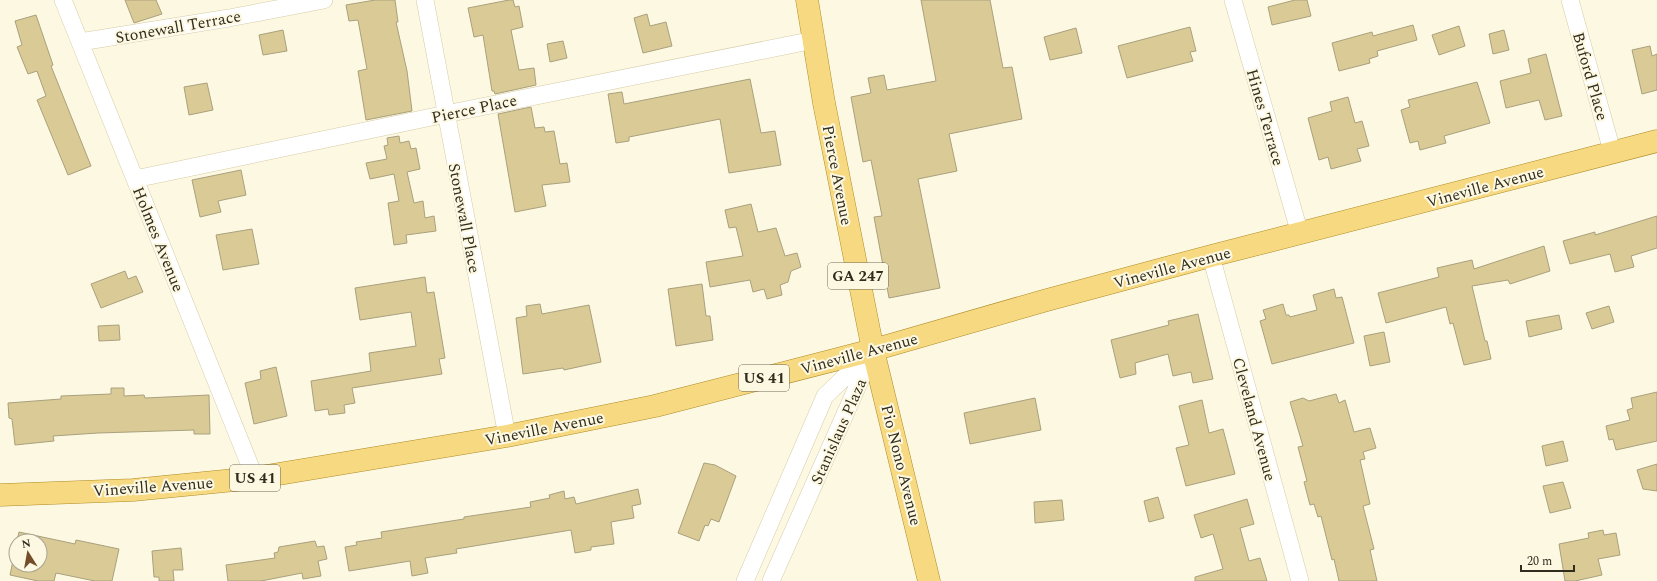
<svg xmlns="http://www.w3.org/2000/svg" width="1657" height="581" font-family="Spectral,serif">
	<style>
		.building { fill: #dacb96; stroke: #a9a07d }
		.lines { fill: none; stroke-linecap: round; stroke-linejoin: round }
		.minor-casing { stroke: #d6cca8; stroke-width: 18 }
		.major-casing { stroke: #ad8c28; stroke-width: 23 }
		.minor { stroke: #fff; stroke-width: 17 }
		.major { stroke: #f7d981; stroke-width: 22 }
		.labels { text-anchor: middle; stroke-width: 4; stroke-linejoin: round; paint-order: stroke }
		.shield { fill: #fdf8e1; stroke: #6e6958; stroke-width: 1 }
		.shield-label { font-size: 15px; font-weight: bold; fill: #302c1e }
		.street-label { font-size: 16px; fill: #302c1e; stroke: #fdf8e1 }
	</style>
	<rect width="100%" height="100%" fill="#fdf8e1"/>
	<path class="building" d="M 125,0 L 156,0 L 162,14 L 134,23 Z
		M 375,0 L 395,0 L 398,22 L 396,22 L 407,71 L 412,111 L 366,120 L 358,71 L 367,69 L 358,20 L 349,21 L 346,5 Z
		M 509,0 L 513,0 L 515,7 L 519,6 L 523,27 L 511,30 L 519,70 L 534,68 L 536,85 L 495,94 L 494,91 L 492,91 L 483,35 L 474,37 L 468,8 Z
		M 921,0 L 990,0 L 1003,68 L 1012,67 L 1022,119 L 949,134 L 957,171 L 918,179 L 940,288 L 889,298 L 874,217 L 882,216 L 871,160 L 863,162 L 851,97 L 871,93 L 868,78 L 884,75 L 887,90 L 936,81 Z
		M 1295,0 L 1307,0 L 1311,16 L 1272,25 L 1268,7 Z
		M 647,14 L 650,26 L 666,22 L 672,46 L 643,53 L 634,18 Z
		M 36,15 L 53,65 L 51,66 L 91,166 L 68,175 L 37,100 L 46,96 L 37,71 L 28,74 L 17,47 L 22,45 L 15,21 Z
		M 1413,25 L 1417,40 L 1377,51 L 1378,56 L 1369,59 L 1370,63 L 1339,71 L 1332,43 L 1372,32 L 1373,36 Z
		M 1459,26 L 1465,46 L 1439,55 L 1432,35 Z
		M 1190,27 L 1196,51 L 1190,52 L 1193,61 L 1127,78 L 1118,46 Z
		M 1076,28 L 1082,53 L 1050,60 L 1044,37 Z
		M 283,30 L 287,51 L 263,55 L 259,35 Z
		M 1504,30 L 1509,50 L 1493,54 L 1489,34 Z
		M 563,41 L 567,58 L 550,62 L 547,44 Z
		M 1650,46 L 1652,56 L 1657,54 L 1657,90 L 1642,94 L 1632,50 Z
		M 1546,54 L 1562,116 L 1545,120 L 1539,100 L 1506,108 L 1500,81 L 1531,73 L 1528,59 Z
		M 750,79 L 761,133 L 775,131 L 781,165 L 729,173 L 720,119 L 629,137 L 629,141 L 616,143 L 608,94 L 622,92 L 624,104 Z
		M 1477,82 L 1490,123 L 1444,136 L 1446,143 L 1420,150 L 1418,141 L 1410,143 L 1401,110 L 1410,107 L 1408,100 Z
		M 207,83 L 213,110 L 189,115 L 184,87 Z
		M 1348,97 L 1355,123 L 1362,121 L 1369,146 L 1357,149 L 1361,161 L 1331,169 L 1328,157 L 1319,160 L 1308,118 L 1332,111 L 1330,102 Z
		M 531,107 L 535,128 L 544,127 L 545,132 L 554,131 L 560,164 L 567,163 L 570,182 L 542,185 L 546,206 L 515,212 L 498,114 Z
		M 399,136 L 400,143 L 409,141 L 411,149 L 416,148 L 420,169 L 407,172 L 414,203 L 423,201 L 425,218 L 434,216 L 436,231 L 406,235 L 407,243 L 394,245 L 388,203 L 399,201 L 394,174 L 370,179 L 366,163 L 387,159 L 384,146 L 388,145 L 387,138 Z
		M 241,170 L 246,195 L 218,201 L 221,212 L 200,217 L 192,180 Z
		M 751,204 L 758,232 L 776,228 L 785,256 L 797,253 L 801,267 L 791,271 L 788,282 L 780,285 L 782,295 L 767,299 L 764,289 L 753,292 L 750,280 L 710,287 L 706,262 L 743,256 L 736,227 L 729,228 L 725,210 Z
		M 1657,216 L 1657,248 L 1631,256 L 1634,267 L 1615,272 L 1610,254 L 1570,264 L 1563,241 L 1595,232 L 1595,235 Z
		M 252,229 L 259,264 L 223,270 L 216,235 Z
		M 1544,246 L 1550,271 L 1510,284 L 1508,280 L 1472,286 L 1485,341 L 1487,341 L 1491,359 L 1464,365 L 1453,323 L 1450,324 L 1446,307 L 1386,323 L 1378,293 L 1439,277 L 1437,268 L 1472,260 L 1474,269 Z
		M 125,271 L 128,279 L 136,276 L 143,292 L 101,308 L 91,284 Z
		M 425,277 L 427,293 L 434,292 L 445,358 L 439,359 L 442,374 L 352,388 L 355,403 L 344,405 L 345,413 L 329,415 L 328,409 L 315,411 L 311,381 L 371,371 L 369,353 L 416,346 L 411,312 L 360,320 L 355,288 Z
		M 702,284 L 706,316 L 710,316 L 713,340 L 676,346 L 668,289 Z
		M 1334,289 L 1336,298 L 1342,297 L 1354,343 L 1272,364 L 1260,321 L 1266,319 L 1263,310 L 1283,304 L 1286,315 L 1289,315 L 1290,317 L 1317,310 L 1313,295 Z
		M 540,304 L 542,314 L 589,305 L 601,362 L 564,370 L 563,368 L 523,374 L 516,318 L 527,316 L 526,306 Z
		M 1609,306 L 1614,322 L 1592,329 L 1586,313 Z
		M 1198,314 L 1213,379 L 1193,383 L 1191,372 L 1173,376 L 1168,354 L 1135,363 L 1136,374 L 1120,378 L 1111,340 L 1169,325 L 1168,321 Z
		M 1559,315 L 1562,329 L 1529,337 L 1526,321 Z
		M 119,325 L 120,340 L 99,341 L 98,326 Z
		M 1384,332 L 1390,362 L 1370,366 L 1364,336 Z
		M 276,367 L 287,416 L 254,424 L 245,383 L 261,379 L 260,371 Z
		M 111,388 L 124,388 L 124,396 L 144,395 L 145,398 L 209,395 L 210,434 L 194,434 L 194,430 L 98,433 L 53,436 L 54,441 L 15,445 L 12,419 L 9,418 L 8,403 L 61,399 L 61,396 L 111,394 Z
		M 1657,392 L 1657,441 L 1616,450 L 1613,439 L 1609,440 L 1606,426 L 1630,420 L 1627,410 L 1633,408 L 1631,398 Z
		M 1336,394 L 1339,403 L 1345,400 L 1354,432 L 1370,428 L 1376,448 L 1363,452 L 1365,459 L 1360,460 L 1370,504 L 1363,506 L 1374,549 L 1370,550 L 1377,581 L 1339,581 L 1334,559 L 1332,560 L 1321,516 L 1318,517 L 1314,504 L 1310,505 L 1304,482 L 1307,481 L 1298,447 L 1303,446 L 1290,402 L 1303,398 L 1309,401 Z
		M 1035,398 L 1041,430 L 970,444 L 964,413 Z
		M 1202,400 L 1209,433 L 1223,429 L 1235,474 L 1186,486 L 1176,448 L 1189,445 L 1179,406 Z
		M 1563,441 L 1568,461 L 1546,466 L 1542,446 Z
		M 704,463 L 715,465 L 736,476 L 719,522 L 711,519 L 708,526 L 705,525 L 699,541 L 678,533 Z
		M 1657,464 L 1657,491 L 1643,489 L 1637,470 Z
		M 1563,482 L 1571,508 L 1550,513 L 1543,486 Z
		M 638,489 L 641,504 L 632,506 L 634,518 L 611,522 L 614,544 L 591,547 L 591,550 L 575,553 L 571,530 L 456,549 L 457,553 L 425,558 L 428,573 L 412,576 L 410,561 L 349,571 L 345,547 L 357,545 L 356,542 L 382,538 L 381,532 L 464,519 L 464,517 L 531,507 L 530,502 L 550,498 L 549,495 L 564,491 L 565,499 L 574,497 L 576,504 Z
		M 1158,497 L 1164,518 L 1149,522 L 1144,501 Z
		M 1247,499 L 1254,524 L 1240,528 L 1249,561 L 1260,558 L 1267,581 L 1195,581 L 1195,577 L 1223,569 L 1213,534 L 1201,538 L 1194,515 Z
		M 1062,500 L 1064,520 L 1035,523 L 1034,502 Z
		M 1603,530 L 1604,535 L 1616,533 L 1620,555 L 1598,559 L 1602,575 L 1575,581 L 1565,581 L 1559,544 L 1589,538 L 1588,533 Z
		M 19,532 L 75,544 L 76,540 L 119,549 L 112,581 L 95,581 L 56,573 L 54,581 L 38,581 L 10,575 L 16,546 L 16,565 L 40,565 L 40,541 L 17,541 Z
		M 315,541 L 317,547 L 324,546 L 327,559 L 318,561 L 321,576 L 303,579 L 302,573 L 261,581 L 228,581 L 226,565 L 275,558 L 274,553 L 278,552 L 279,547 Z
		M 181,548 L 183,570 L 173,570 L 174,581 L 159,581 L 159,577 L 154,577 L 152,551 Z"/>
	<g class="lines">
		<g class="minor-casing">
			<path id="minor" d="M 63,0 L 255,478
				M 425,0 L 507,436
				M 1233,0 L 1300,234
				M 1570,0 L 1612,151
				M 80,42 L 229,18 L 324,0
				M 135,179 L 446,114 L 814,40
				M 1211,256 L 1300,581
				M 745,581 L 825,396 L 873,350
				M 771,581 L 870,358"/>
		</g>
		<g class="major-casing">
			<path id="major" d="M 807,0 L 824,103 L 873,350 L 929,581
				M 0,495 L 133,490 L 255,478 L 507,436 L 655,406 L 873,350 L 1047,300 L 1211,256 L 1657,141"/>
		</g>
		<use href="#minor" class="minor"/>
		<use href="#major" class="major"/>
	</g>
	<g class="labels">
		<g class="shield">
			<rect x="828" y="263" width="60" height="26" rx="3"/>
			<rect x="739" y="365" width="50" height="26" rx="3"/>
			<rect x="230" y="465" width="50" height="26" rx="3"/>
		</g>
		<g class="shield-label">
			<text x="858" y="281">GA 247</text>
			<text x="764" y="383">US 41</text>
			<text x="255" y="483">US 41</text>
		</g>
		<g class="street-label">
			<text transform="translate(178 26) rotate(-10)" y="6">Stonewall Terrace</text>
			<text transform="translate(1591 76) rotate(74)" y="6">Buford Place</text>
			<text transform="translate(474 108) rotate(-12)" y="6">Pierce Place</text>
			<text transform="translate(1266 117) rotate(74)" y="6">Hines Terrace</text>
			<text transform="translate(838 175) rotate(79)" y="6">Pierce Avenue</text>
			<text transform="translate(1485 186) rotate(-15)" y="6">Vineville Avenue</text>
			<text transform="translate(465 218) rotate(79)" y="6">Stonewall Place</text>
			<text transform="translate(159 239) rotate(68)" y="6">Holmes Avenue</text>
			<text transform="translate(1172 267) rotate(-15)" y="6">Vineville Avenue</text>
			<text transform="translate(859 353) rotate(-15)" y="6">Vineville Avenue</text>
			<text transform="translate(1255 419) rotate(75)" y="6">Cleveland Avenue</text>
			<text transform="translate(544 428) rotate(-11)" y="6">Vineville Avenue</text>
			<text transform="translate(838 431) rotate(-66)" y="6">Stanislaus Plaza</text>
			<text transform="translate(902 465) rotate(76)" y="6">Pio Nono Avenue</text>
			<text transform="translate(153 486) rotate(-4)" y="6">Vineville Avenue</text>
		</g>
	</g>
	<g transform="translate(28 553) rotate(349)"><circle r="19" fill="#fdf8e1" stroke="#aba693"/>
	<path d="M0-3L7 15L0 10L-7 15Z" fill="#744e2b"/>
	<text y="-6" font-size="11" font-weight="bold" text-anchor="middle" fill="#302c1e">N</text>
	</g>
	<path d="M1521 565v6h53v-6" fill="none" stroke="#302c1e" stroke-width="2"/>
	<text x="1527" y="565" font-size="12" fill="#302c1e" stroke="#fdf8e1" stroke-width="3" paint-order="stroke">20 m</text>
</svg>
